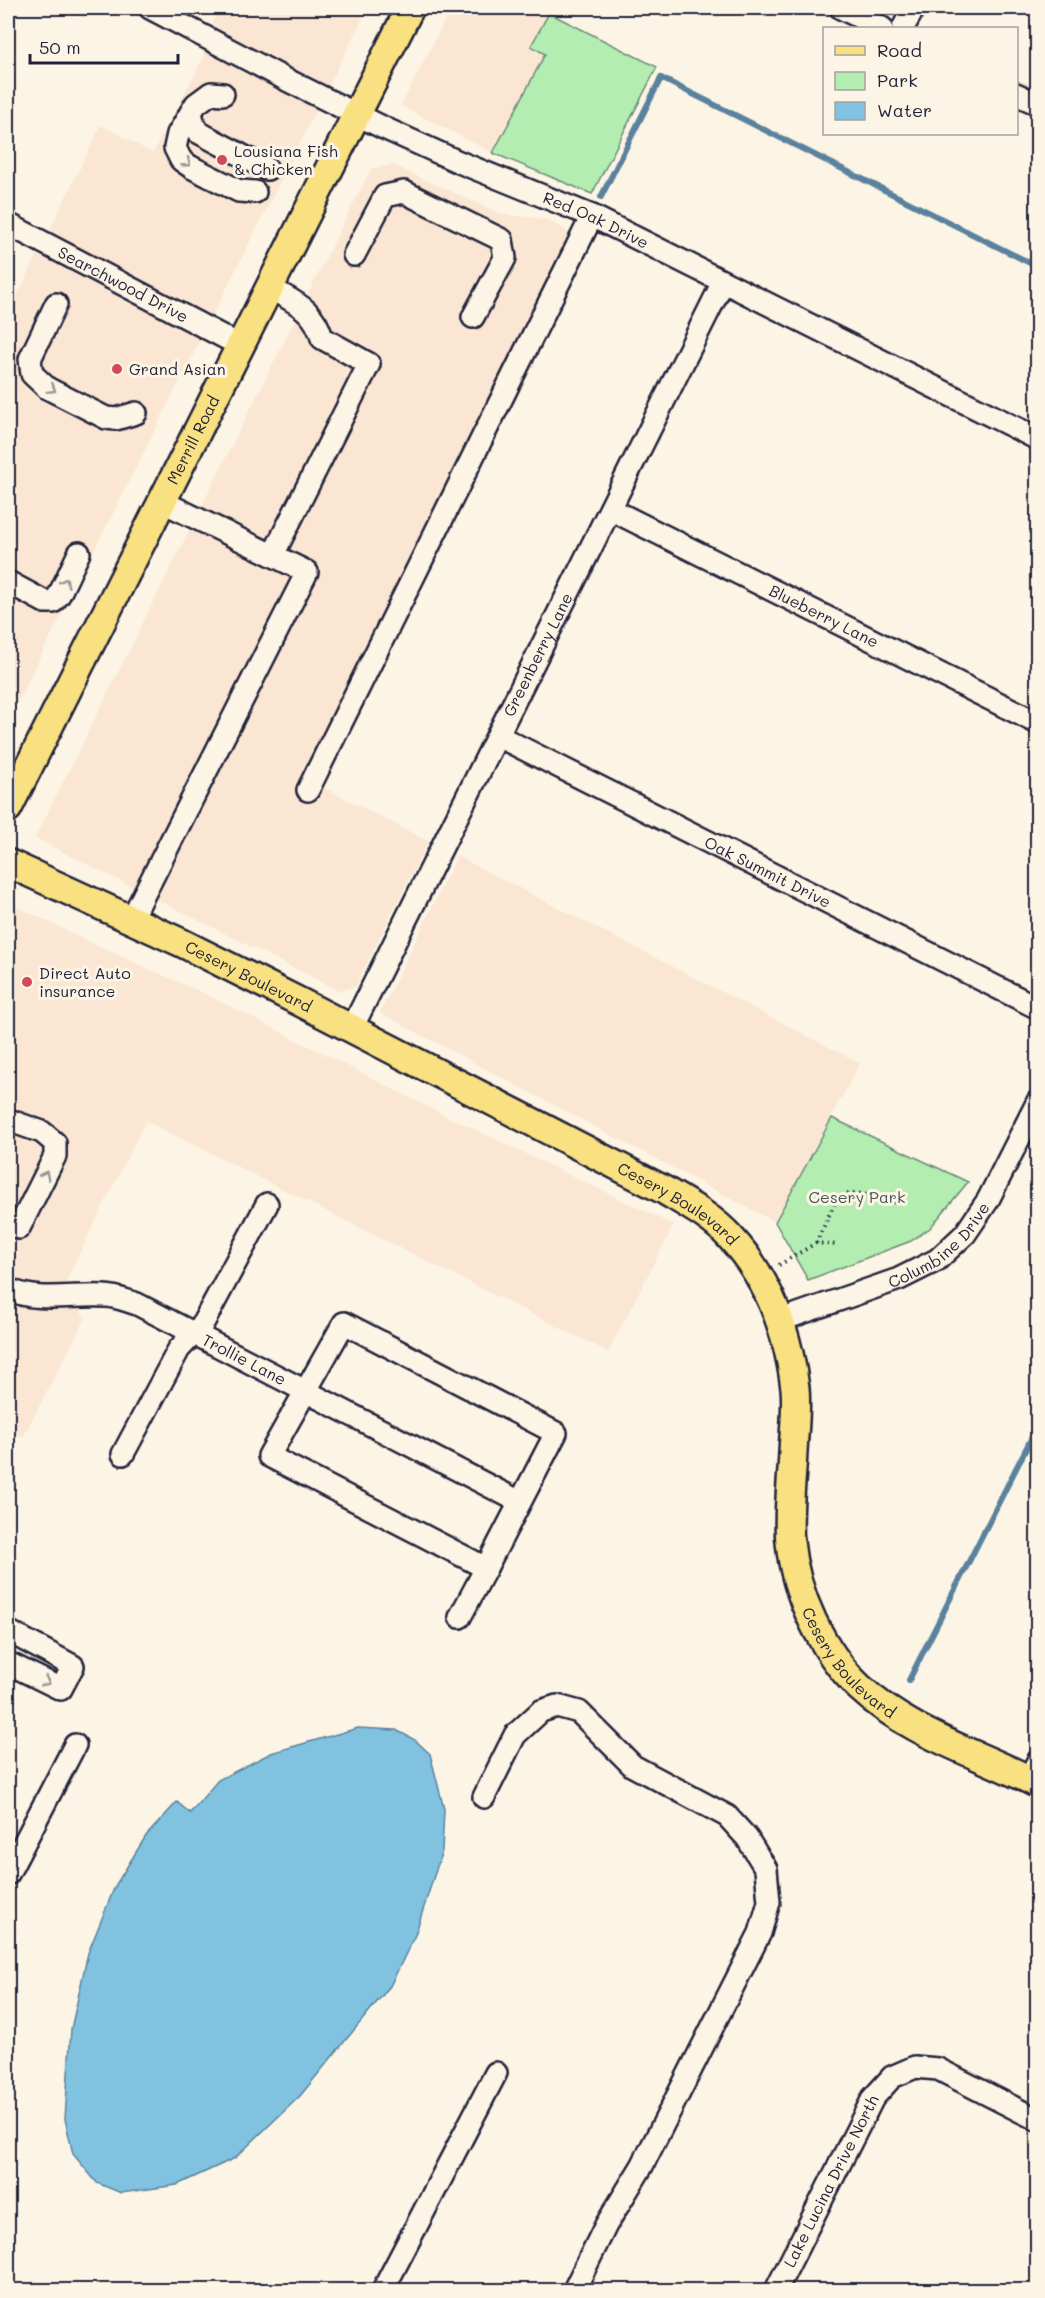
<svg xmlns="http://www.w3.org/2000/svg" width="1045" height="2298" font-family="Mali,sans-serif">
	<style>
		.built { fill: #fae6d3 }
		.green { fill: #b3edb2; stroke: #6a8876; stroke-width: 1.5 }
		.water { fill: #80c2e0; stroke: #5a829e; stroke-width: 1.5 }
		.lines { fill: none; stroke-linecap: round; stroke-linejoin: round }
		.stream { stroke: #5a829e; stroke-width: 6 }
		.minor-casing { stroke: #22223b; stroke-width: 26 }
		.major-casing { stroke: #22223b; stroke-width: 32 }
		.path { stroke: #22223b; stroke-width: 4; stroke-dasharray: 1.5 4.5; stroke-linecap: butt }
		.minor { stroke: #fcf5e5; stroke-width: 21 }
		.major { stroke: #f9e181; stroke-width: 27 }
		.oneway { stroke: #9a9698 }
		.poi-dot { fill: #d1495b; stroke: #fcf5e5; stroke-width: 2 }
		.labels { text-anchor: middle; stroke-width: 6; stroke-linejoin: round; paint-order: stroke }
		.poi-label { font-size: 16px; fill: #22223b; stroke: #fcf5e5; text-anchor: start }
		.street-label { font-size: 16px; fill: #22223b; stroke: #fcf5e5 }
		.park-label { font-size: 16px; fill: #465559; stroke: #fcf5e5 }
	</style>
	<rect width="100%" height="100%" fill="#fcf5e5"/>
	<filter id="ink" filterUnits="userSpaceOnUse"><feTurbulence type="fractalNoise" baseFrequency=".0167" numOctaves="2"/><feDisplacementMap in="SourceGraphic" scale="12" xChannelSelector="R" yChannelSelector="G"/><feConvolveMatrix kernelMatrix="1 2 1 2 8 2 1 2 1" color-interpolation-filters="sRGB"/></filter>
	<g filter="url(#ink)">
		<path class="built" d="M 220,8 L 368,8 L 8,721 L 8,315 L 101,125 L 153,153 L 202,60 L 214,19 Z
			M 451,8 L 552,8 L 531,46 L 545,54 L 493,153 L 401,106 Z
			M 393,165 L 501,214 L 549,220 L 573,235 L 305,778 L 428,841 L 355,987 L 339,991 L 35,838 L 371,168 Z
			M 457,856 L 860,1063 L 775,1222 L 380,1013 Z
			M 8,902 L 98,946 L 210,996 L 434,1110 L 674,1225 L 608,1352 L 146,1121 L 66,1280 L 85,1319 L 23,1437 L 8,1429 Z"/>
		<path class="green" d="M 549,13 L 657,67 L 592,194 L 493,153 L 545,54 L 531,46 Z
			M 832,1118 L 968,1182 L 930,1228 L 911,1241 L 808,1280 L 775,1222 Z"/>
		<path class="water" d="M 358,1728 L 396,1730 L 415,1740 L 430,1754 L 444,1809 L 442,1851 L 415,1935 L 390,1986 L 300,2096 L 235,2158 L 177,2185 L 121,2193 L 97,2183 L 73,2154 L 65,2119 L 71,2029 L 88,1953 L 115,1886 L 146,1836 L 177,1802 L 190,1813 L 218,1780 L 271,1753 Z"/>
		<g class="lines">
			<path class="stream" d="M 601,197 L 661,78 L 1038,267
				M 909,1680 L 1038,1425"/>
			<g class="minor-casing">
				<g id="minor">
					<path id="s1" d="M 150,8 L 287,80 L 386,129 L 459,162 L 592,216 L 1038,439"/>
					<path d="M 841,8 L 882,28"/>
					<path d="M 903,28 L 914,8"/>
					<path d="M 223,94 L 211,93 L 196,104 L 178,134 L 175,148 L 181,160 L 191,167 L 239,191 L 255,192"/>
					<path d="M 1016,94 L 1038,104"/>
					<path d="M 191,113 L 194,125 L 198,132 L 267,169"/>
					<path id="s2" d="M 8,224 L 239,345"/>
					<path d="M 354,255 L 385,196 L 404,192 L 502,240 L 505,258 L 473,317"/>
					<path d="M 269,287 C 293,302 314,308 322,338 L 369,364 L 273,555"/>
					<path d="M 56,304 L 30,359 L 32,374 L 47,388 L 106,418 L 116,419 L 136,413"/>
					<path id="s3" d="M 612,510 L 1038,723"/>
					<path d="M 8,582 L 45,602 L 53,602 L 59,595 L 79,553"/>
					<path id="s4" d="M 498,736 L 1038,1008"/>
					<path d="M 308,790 L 592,216"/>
					<path d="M 131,920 L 307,572 L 161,501"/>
					<path id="s5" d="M 352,1028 L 723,282"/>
					<path d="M 8,1120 L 42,1132 L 55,1143 L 55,1156 L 19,1228"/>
					<path id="s6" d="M 8,1289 C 36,1303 74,1294 105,1296 C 115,1296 127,1301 137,1304 L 520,1502"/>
					<path id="s7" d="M 781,1320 L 899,1279 L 937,1260 L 965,1234 L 988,1200 L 1038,1101"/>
					<path d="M 344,1323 L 556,1433 L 486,1568 L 269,1456 Z"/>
					<path d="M 123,1454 L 179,1349 L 202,1325 L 267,1204"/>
					<path d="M 460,1617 L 486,1568"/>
					<path d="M 8,1631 L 73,1666 L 61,1689 L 8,1663"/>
					<path d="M 1029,1779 L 1038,1761"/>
					<path d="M 484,1797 L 515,1735 L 541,1711 L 557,1706 L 579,1712 L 633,1766 L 727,1816 L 747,1838 L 766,1869 L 769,1902 L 760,1933 L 642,2166 L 606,2225 L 574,2290"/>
					<path d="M 8,1874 L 75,1745"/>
					<path d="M 383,2290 L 496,2073"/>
					<path id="s8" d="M 776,2290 L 873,2098 L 892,2077 L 915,2067 L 938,2069 L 1038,2120"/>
				</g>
			</g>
			<g class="major-casing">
				<g id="major">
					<path id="s9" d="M 8,808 L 410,8"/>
					<path id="s10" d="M 8,863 L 182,943 L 298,1001 L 664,1190 C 687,1204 712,1217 730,1237 C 770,1280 788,1332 795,1388 C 797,1409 794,1431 793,1452 C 792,1480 787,1514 790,1542 C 795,1594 822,1651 859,1687 C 909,1734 978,1753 1038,1784"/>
				</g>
			</g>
			<path class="path" d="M 816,1243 L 836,1200 C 851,1186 878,1198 896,1203
				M 779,1265 L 816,1243 L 837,1245"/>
			<use href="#minor" class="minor"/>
			<use href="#major" class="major"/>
		</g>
		<defs><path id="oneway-chevron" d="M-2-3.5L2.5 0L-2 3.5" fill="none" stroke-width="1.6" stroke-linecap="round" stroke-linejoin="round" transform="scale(1.5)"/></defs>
		<g class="oneway">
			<use href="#oneway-chevron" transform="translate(187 163) rotate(39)"/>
			<use href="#oneway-chevron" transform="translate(52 389) rotate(32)"/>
			<use href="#oneway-chevron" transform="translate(65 582) rotate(-64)"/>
			<use href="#oneway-chevron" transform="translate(45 1175) rotate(-64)"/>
			<use href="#oneway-chevron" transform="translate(46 1682) rotate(26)"/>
		</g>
	</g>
	<g class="poi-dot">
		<circle cx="222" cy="160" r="6"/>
		<circle cx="117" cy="369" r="6"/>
		<circle cx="27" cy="982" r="6"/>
	</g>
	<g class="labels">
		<g class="poi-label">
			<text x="234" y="157">Lousiana Fish<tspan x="234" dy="18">&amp; Chicken</tspan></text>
			<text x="129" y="375">Grand Asian</text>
			<text x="39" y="979">Direct Auto<tspan x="39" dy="18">insurance</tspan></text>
		</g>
		<g class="street-label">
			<text dy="6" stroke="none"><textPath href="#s1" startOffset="494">Red Oak Drive</textPath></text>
			<text dy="6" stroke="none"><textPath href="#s2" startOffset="130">Searchwood Drive</textPath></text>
			<text dy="6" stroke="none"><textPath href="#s9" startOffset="412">Merrill Road</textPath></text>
			<text dy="6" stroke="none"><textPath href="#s3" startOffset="237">Blueberry Lane</textPath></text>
			<text dy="6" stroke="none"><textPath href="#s5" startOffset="417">Greenberry Lane</textPath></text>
			<text dy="6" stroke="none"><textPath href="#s4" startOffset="302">Oak Summit Drive</textPath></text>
			<text dy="6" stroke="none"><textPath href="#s10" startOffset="266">Cesery Boulevard</textPath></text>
			<text dy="6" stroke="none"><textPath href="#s10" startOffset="752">Cesery Boulevard</textPath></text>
			<text dy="6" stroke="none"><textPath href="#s7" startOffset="178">Columbine Drive</textPath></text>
			<text dy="6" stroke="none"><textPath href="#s6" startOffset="252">Trollie Lane</textPath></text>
			<text dy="6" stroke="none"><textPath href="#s10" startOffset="1274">Cesery Boulevard</textPath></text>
			<text dy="6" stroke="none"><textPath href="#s8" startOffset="122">Lake Lucina Drive North</textPath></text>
		</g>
		<g class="park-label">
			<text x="857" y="1203">Cesery Park</text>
		</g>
	</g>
	<rect width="1045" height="2298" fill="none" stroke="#fcf5e5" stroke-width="30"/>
	<rect x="15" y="15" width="1015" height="2268" fill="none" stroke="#22223b" stroke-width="2" filter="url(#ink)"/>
	<rect x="823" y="27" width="195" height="108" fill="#fcf5e5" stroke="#a5a1a1" stroke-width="1.5"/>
	<rect x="835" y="46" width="30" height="9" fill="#f9e181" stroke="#a5a1a1" stroke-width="1.5"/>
	<text x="877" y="57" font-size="18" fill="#22223b">Road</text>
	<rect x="835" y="72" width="30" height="18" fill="#b3edb2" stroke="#a5a1a1" stroke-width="1.5"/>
	<text x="877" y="87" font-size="18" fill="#22223b">Park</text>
	<rect x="835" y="102" width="30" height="18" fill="#80c2e0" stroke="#a5a1a1" stroke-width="1.5"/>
	<text x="877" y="117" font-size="18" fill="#22223b">Water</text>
	<path d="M30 54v9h148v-9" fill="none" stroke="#22223b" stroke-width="3"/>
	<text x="39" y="54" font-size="18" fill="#22223b" stroke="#fcf5e5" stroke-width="4.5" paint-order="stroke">50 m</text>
</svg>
